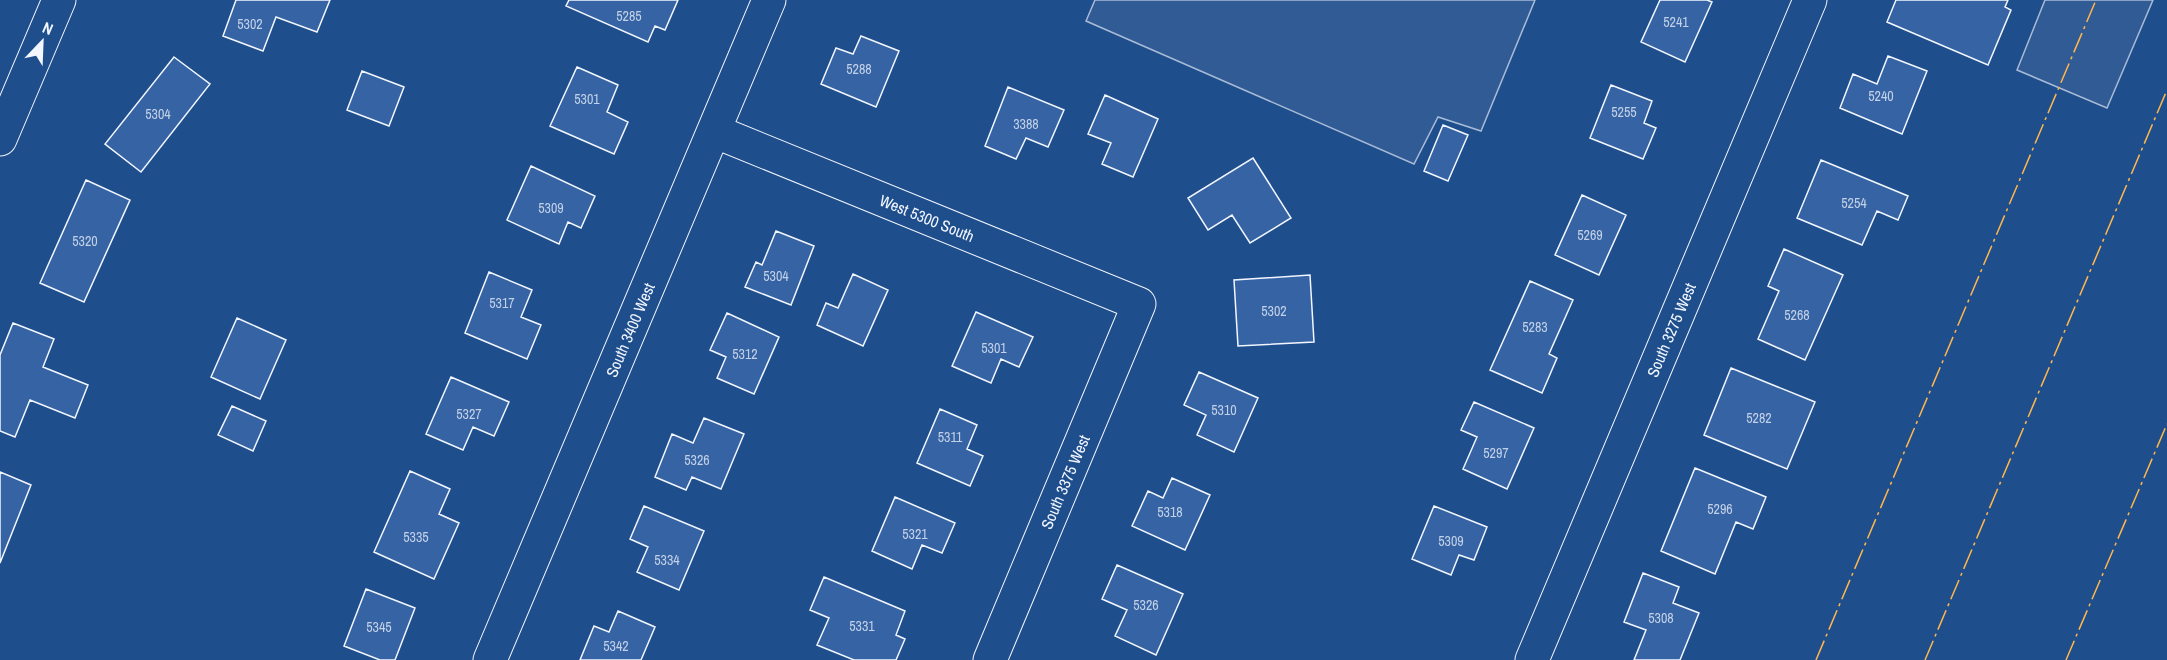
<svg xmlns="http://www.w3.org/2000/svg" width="2167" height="660" font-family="'Archivo Narrow',sans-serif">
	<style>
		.parking { fill: #305b95; stroke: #a8bbd7; stroke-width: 1.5 }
		.building { fill: #3563a3; stroke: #f2f6ff; stroke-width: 1.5 }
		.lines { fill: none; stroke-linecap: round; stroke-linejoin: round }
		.minor-casing { stroke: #f2f6ff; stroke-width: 35 }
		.minor { stroke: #1f4e8c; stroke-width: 33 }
		.power { stroke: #ffb74d; stroke-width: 1.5; stroke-dasharray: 21 4.5 3 4.5; stroke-linecap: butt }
		.labels { text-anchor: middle; stroke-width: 4.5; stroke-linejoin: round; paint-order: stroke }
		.number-label { font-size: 14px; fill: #c3d1e8 }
		.street-label { font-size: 16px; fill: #f2f6ff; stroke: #1f4e8c }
	</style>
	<rect width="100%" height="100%" fill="#1f4e8c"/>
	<path class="parking" d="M 1095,0 L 1535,0 L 1481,131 L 1438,117 L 1414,164 L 1086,21 Z
		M 2045,0 L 2153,0 L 2107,108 L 2017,70 Z"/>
	<path class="building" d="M 236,0 L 330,0 L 317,32 L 276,17 L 263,51 L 223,36 Z
		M 569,0 L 678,0 L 665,30 L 655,26 L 648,42 L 566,6 Z
		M 1660,0 L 1707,0 L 1712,2 L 1685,62 L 1641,42 Z
		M 1896,0 L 2008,0 L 2005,7 L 2011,10 L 1988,65 L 1887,22 Z
		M 861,36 L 899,51 L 876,107 L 821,84 L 836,48 L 853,54 Z
		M 1888,56 L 1927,71 L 1902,134 L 1840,108 L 1853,74 L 1877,84 Z
		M 174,57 L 210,84 L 141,172 L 105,144 Z
		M 577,67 L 618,85 L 607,112 L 628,122 L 614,154 L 550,126 Z
		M 362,71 L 404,87 L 389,126 L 347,110 Z
		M 1611,85 L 1652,101 L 1644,123 L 1656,128 L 1643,159 L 1590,138 Z
		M 1008,87 L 1064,110 L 1048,147 L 1026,138 L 1016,159 L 985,146 Z
		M 1105,95 L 1158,119 L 1133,177 L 1102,164 L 1111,143 L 1088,134 Z
		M 1443,125 L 1468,135 L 1448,181 L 1424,171 Z
		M 1253,158 L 1291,218 L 1250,243 L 1232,215 L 1208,230 L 1188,198 Z
		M 1821,160 L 1908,196 L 1898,220 L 1877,211 L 1862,245 L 1797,218 Z
		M 531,166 L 595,196 L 581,228 L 568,222 L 559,244 L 507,220 Z
		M 86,180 L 130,200 L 84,302 L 40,283 Z
		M 1582,195 L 1626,215 L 1599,275 L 1555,255 Z
		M 776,231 L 814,246 L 791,305 L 745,287 L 756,262 L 762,265 Z
		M 1784,249 L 1843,275 L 1805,360 L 1758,339 L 1779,291 L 1768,286 Z
		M 489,272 L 532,290 L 521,317 L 541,325 L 527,359 L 465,333 Z
		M 853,274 L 888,290 L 863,346 L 817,325 L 826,303 L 838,308 Z
		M 1310,275 L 1314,342 L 1238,346 L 1234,280 Z
		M 1530,281 L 1573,300 L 1549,354 L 1557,358 L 1542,393 L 1490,370 Z
		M 976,312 L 1033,337 L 1019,367 L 1001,359 L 991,383 L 952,366 Z
		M 727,313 L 779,337 L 754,394 L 717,378 L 726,357 L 710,350 Z
		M 237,318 L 286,340 L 260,399 L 211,377 Z
		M 13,323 L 54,339 L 43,367 L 88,385 L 75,418 L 30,400 L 15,437 L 0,431 L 0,355 Z
		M 1731,368 L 1815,402 L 1787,469 L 1704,435 Z
		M 1199,372 L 1258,398 L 1234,452 L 1197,435 L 1206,415 L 1184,405 Z
		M 451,377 L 509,402 L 494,436 L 473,427 L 463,450 L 426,434 Z
		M 1474,402 L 1534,428 L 1507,489 L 1463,469 L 1477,437 L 1461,430 Z
		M 232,406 L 266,421 L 253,451 L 218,435 Z
		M 940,409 L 977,425 L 967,449 L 983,456 L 970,486 L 917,463 Z
		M 704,418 L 744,434 L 721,489 L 692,477 L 686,490 L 655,477 L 672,434 L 693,443 Z
		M 1695,468 L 1766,497 L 1753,529 L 1736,522 L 1715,574 L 1661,551 Z
		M 410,471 L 450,489 L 439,514 L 459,523 L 434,579 L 374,552 Z
		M 0,472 L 31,485 L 0,563 Z
		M 1172,478 L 1210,495 L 1185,550 L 1132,526 L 1148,491 L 1163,498 Z
		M 895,497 L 955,523 L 942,553 L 922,545 L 912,569 L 872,551 Z
		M 644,506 L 704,531 L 679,590 L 637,572 L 648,547 L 630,539 Z
		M 1434,506 L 1487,527 L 1474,560 L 1459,555 L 1451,575 L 1412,559 Z
		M 1117,565 L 1183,594 L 1156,655 L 1115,636 L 1127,610 L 1102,599 Z
		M 1643,573 L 1679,587 L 1673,603 L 1699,613 L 1680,660 L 1634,660 L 1646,630 L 1624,622 Z
		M 824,577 L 905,611 L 896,635 L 905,639 L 896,660 L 854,660 L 817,645 L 829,618 L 810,610 Z
		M 366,589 L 415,608 L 395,660 L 380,660 L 344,646 Z
		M 618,611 L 655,627 L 641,660 L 580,660 L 594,626 L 609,632 Z"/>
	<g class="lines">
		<g class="minor-casing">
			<path id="minor" d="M 714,131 L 1139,304 L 990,660
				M 0,139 L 59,0
				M 490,660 L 769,0
				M 1532,660 L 1810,0"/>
		</g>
		<use href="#minor" class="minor"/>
		<path class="power" d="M 1816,660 L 2096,0
			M 1925,660 L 2167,90
			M 2066,660 L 2167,424"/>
	</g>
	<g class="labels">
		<g class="number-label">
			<text x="629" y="21">5285</text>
			<text x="1676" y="27">5241</text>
			<text x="250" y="29">5302</text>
			<text x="859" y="74">5288</text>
			<text x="1881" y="101">5240</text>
			<text x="587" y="104">5301</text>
			<text x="1624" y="117">5255</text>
			<text x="158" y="119">5304</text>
			<text x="1026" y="129">3388</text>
			<text x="1854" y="208">5254</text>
			<text x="551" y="213">5309</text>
			<text x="1590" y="240">5269</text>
			<text x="85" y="246">5320</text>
			<text x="776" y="281">5304</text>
			<text x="502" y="308">5317</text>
			<text x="1274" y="316">5302</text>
			<text x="1797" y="320">5268</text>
			<text x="1535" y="332">5283</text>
			<text x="994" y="353">5301</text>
			<text x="745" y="359">5312</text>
			<text x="1224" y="415">5310</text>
			<text x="469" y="419">5327</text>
			<text x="1759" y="423">5282</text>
			<text x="950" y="442">5311</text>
			<text x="1496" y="458">5297</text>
			<text x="697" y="465">5326</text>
			<text x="1720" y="514">5296</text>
			<text x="1170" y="517">5318</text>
			<text x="915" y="539">5321</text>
			<text x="416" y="542">5335</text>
			<text x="1451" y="546">5309</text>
			<text x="667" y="565">5334</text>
			<text x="1146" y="610">5326</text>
			<text x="1661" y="623">5308</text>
			<text x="862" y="631">5331</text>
			<text x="379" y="632">5345</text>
			<text x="616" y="651">5342</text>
		</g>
		<g class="street-label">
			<text transform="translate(927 218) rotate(22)" y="6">West 5300 South</text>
			<text transform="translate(630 330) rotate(-67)" y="6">South 3400 West</text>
			<text transform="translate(1671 330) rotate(-67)" y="6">South 3275 West</text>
			<text transform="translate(1065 482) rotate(-67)" y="6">South 3375 West</text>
		</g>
	</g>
	<g transform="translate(42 42) rotate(23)" stroke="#1f4e8c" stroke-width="4.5" paint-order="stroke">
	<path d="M0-4.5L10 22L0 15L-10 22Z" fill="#f2f6ff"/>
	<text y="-9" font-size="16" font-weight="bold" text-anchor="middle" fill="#f2f6ff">N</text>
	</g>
</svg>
